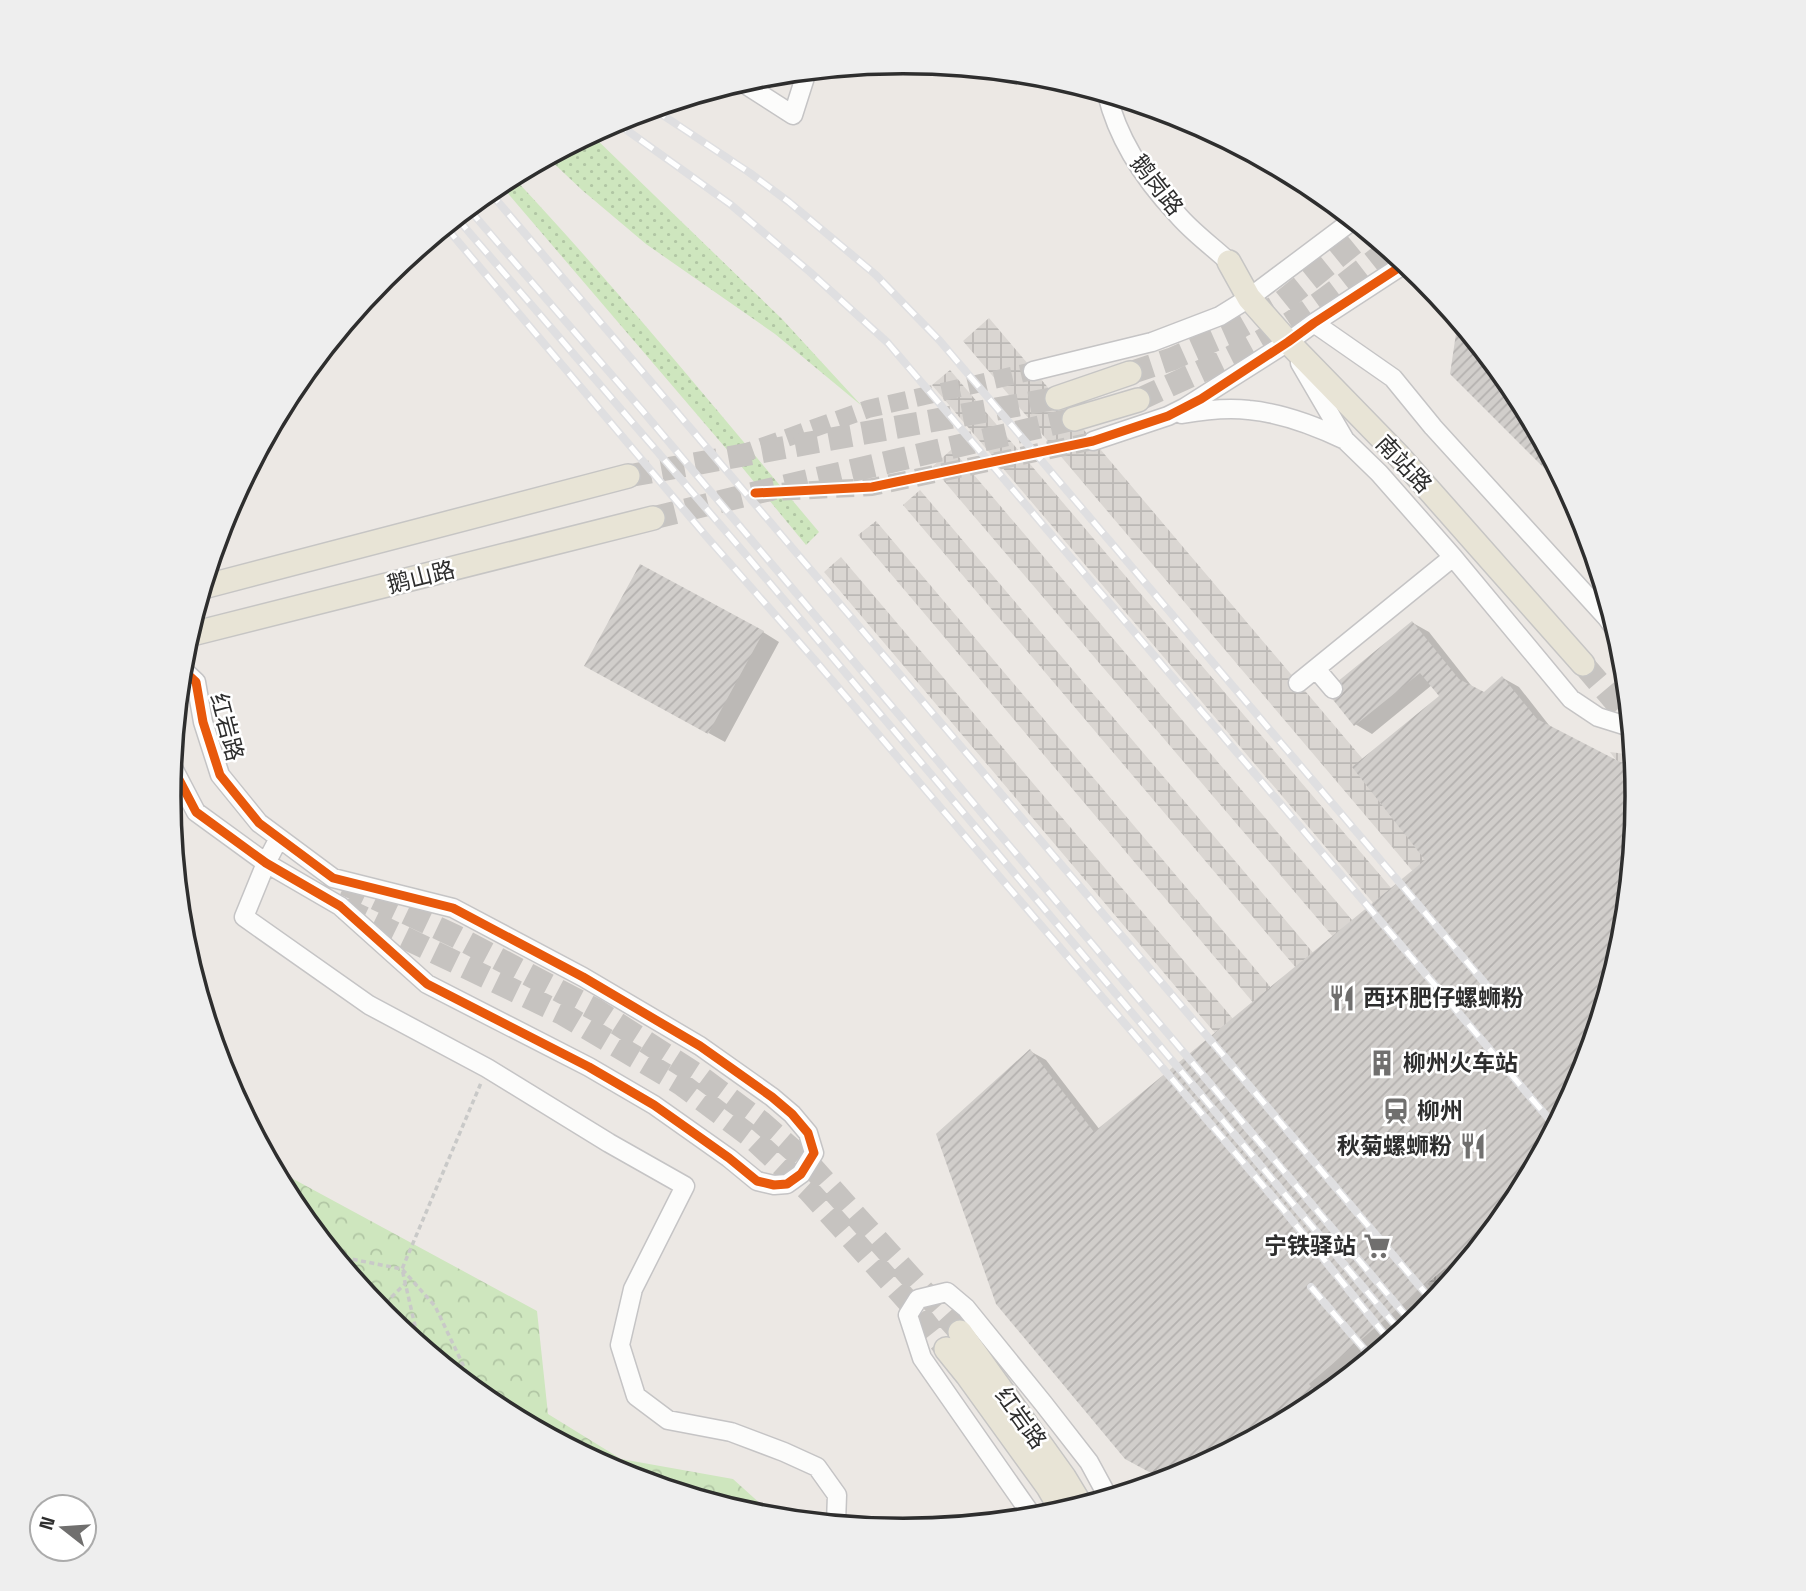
<svg xmlns="http://www.w3.org/2000/svg" width="1806" height="1591" font-family="'Space Grotesk','Noto Sans SC',sans-serif">
	<style>
		.grass { fill: url(#grass-dots) }
		.park { fill: url(#park-crowns) }
		.plaza { fill: url(#plaza-grid) }
		.shadow { fill: #0003 }
		.building { fill: url(#building-hatch) }
		.lines { fill: none; stroke-linecap: round; stroke-linejoin: round }
		.minor-tunnel { stroke: #c6c3c0; stroke-width: 18; stroke-dasharray: 18 9; stroke-linecap: butt }
		.major-tunnel { stroke: #c6c3c0; stroke-width: 23; stroke-dasharray: 23 11; stroke-linecap: butt }
		.minor-casing { stroke: #c5c4c5; stroke-width: 21 }
		.major-casing { stroke: #c6c5c4; stroke-width: 26 }
		.path { stroke: #c9c9c8; stroke-width: 3.5; stroke-dasharray: 5 3.5; stroke-linecap: butt }
		.minor { stroke: #fcfcfb; stroke-width: 18 }
		.major { stroke: #e8e4d6; stroke-width: 23 }
		.rail-casing { stroke: #dfdfe1; stroke-width: 8 }
		.rail { stroke: #fff; stroke-width: 5; stroke-dasharray: 16; stroke-linecap: butt }
		.cycleway-casing { stroke: #fff; stroke-width: 13 }
		.cycleway { stroke: #e8590c; stroke-width: 9 }
		.labels { text-anchor: middle; stroke-width: 5; stroke-linejoin: round; paint-order: stroke }
		.street-label { font-size: 23px; fill: #2e2e2e; stroke: #fff }
		.poi-label { font-size: 23px; font-weight: bold; fill: #2e2e2e; stroke: #fff; text-anchor: start }
		.rim { fill: none; stroke: #2e2e2e; stroke-width: 3.5 }
	</style>
	<defs>
		<pattern id="grass-dots" width="8" height="8" patternUnits="userSpaceOnUse" patternTransform="scale(1.75)"><rect width="8" height="8" fill="#cee6be"/><path d="M2 2h.1M6 6h.1" fill="none" stroke="#b1c6a4" stroke-width="1.8" stroke-linecap="round"/></pattern>
		<pattern id="park-crowns" width="20" height="18" patternUnits="userSpaceOnUse" patternTransform="scale(1.75)"><rect width="20" height="18" fill="#cee6be"/><path d="M2 6a3 3 0 1 1 6 0M12 15a3 3 0 1 1 6 0" fill="none" stroke="#b1c6a4"/></pattern>
		<pattern id="plaza-grid" width="8" height="8" patternUnits="userSpaceOnUse" patternTransform="scale(1.75)"><rect width="8" height="8" fill="#dad6d2"/><path d="M0 4h8M4 0v8" fill="none" stroke="#bbb8b5"/></pattern>
		<pattern id="building-hatch" width="6" height="6" patternUnits="userSpaceOnUse" patternTransform="scale(1.75)"><rect width="6" height="6" fill="#d1cecb"/><path d="M-1 1l2-2M0 6l6-6M5 7l2-2" fill="none" stroke="#b4b1af"/></pattern>
	</defs>
	<rect width="100%" height="100%" fill="#ece8e4"/>
	<path class="grass" d="M 591,134 L 782,319 L 862,406 L 775,334 L 646,244 L 582,190 L 547,157 Z
		M 512,176 C 619,290 718,412 819,532 L 806,545 L 741,466 L 499,183 Z"/>
	<path class="park" d="M 273,1168 L 537,1311 L 548,1414 L 621,1459 L 733,1479 L 775,1517 L 759,1516 L 622,1474 L 495,1406 L 384,1314 L 292,1203 Z"/>
	<path class="plaza" d="M 989,318 L 1595,1033 L 1583,1072 L 963,341 Z
		M 950,370 L 1570,1098 L 1558,1120 L 932,385 Z
		M 952,449 L 1544,1146 L 1532,1170 L 932,467 Z
		M 920,490 L 1518,1194 L 1505,1214 L 903,505 Z
		M 876,521 L 1484,1239 L 1469,1258 L 858,535 Z
		M 841,557 L 1453,1278 L 1438,1296 L 824,572 Z
		M 1610,752 L 1633,755 L 1636,786 L 1624,771 Z"/>
	<path class="shadow" d="M 1413,623 L 1429,632 L 1474,689 L 1484,694 L 1503,678 L 1519,687 L 1552,729 L 1635,772 L 1637,796 L 1623,939 L 1581,1077 L 1513,1204 L 1434,1300 L 1311,1406 L 1184,1474 L 1030,1051 L 1046,1060 L 1100,1130 L 1427,860 L 1441,696 L 1432,685 L 1372,734 L 1355,724 Z
		M 763,632 L 779,642 L 725,742 L 603,675 Z"/>
	<path class="building" d="M 1458,320 L 1514,388 L 1560,474 L 1555,479 L 1450,374 Z
		M 640,564 L 764,631 L 708,734 L 584,666 Z
		M 1412,621 L 1459,679 L 1484,692 L 1502,676 L 1537,719 L 1626,765 L 1635,776 L 1637,796 L 1623,939 L 1581,1077 L 1513,1204 L 1497,1224 L 1309,1384 L 1321,1398 L 1311,1406 L 1184,1474 L 1164,1480 L 1125,1459 L 996,1304 L 936,1134 L 1030,1049 L 1094,1132 L 1425,860 L 1352,767 L 1439,696 L 1420,673 L 1354,726 L 1326,691 Z"/>
	<g class="lines">
		<path class="minor-tunnel" d="M 736,456 L 868,409 L 1033,371
			M 755,493 L 872,487 L 1093,441"/>
		<path class="major-tunnel" d="M 1130,373 L 1172,359 L 1226,335 L 1277,306 L 1368,232
			M 1138,400 C 1170,385 1203,371 1235,355 C 1291,327 1340,288 1389,249
			M 628,476 L 1057,398
			M 653,518 L 755,493 L 1074,419
			M 1583,664 L 1630,719
			M 345,884 L 455,936 L 596,1010 L 702,1078 L 761,1122 L 811,1166 L 960,1332
			M 343,908 L 563,1014 L 681,1084 L 750,1136 L 809,1191 L 914,1308 L 946,1349"/>
		<g class="minor-casing">
			<path id="minor" d="M 740,81 L 793,115 L 807,71
				M 1107,94 C 1118,140 1145,180 1177,214 C 1192,232 1212,246 1229,262
				M 1314,323 L 1393,378 L 1433,427 L 1607,618 L 1617,632
				M 1300,363 L 1345,440 L 1379,473 L 1453,557 L 1571,699 L 1598,717 L 1630,727
				M 1033,371 L 1152,342 L 1220,316 L 1249,298 L 1353,220
				M 1182,414 C 1204,410 1226,407 1249,410 C 1280,413 1316,426 1345,440
				M 1093,441 L 1168,416 L 1184,408 L 1288,342 L 1314,323 L 1406,263
				M 1316,669 L 1333,689
				M 1298,683 L 1453,557
				M 172,766 L 196,812 L 266,863 L 340,906 L 427,984 L 589,1067 L 654,1105 L 729,1158 L 757,1181 L 774,1185 L 787,1184 L 801,1174 L 814,1153 L 808,1133 L 792,1114 L 772,1097 L 700,1046 L 583,977 L 453,908 L 333,878 L 259,823 L 220,775 L 203,722 L 196,682 L 181,668
				M 279,838 L 266,863 L 244,917 L 369,1005 L 487,1068 L 609,1143 L 685,1186 L 633,1289 L 620,1345 L 636,1396 L 668,1420 L 731,1432 L 784,1452 L 817,1467 L 837,1495 L 836,1523
				M 1033,1517 L 922,1358 L 908,1315 L 918,1299 L 947,1292 L 966,1308 L 1043,1403 L 1089,1462 L 1108,1497"/>
		</g>
		<g class="major-casing">
			<path id="major" d="M 1229,262 L 1249,298 L 1288,342 L 1399,456 L 1583,664
				M 1057,398 L 1130,373
				M 1074,419 L 1138,400
				M 203,587 L 628,476
				M 188,635 L 653,518
				M 960,1332 L 1064,1477 L 1081,1505
				M 946,1349 L 967,1375 L 1048,1487 L 1062,1511"/>
		</g>
		<path class="path" d="M 336,1256 L 402,1269 L 435,1306 L 475,1390
			M 379,1309 L 405,1284
			M 419,1343 L 402,1269 L 481,1083"/>
		<use href="#minor" class="minor"/>
		<use href="#major" class="major"/>
		<g class="rail-casing">
			<path id="rail" d="M 652,108 L 750,173 L 789,202 L 876,275 L 940,341 L 1506,1008
				M 614,121 L 730,204 L 810,272 L 888,343 L 1555,1126
				M 488,190 L 1433,1302
				M 468,208 L 641,409 L 1412,1323
				M 456,217 L 747,556 L 1401,1332
				M 445,226 L 706,536 L 819,665 L 1283,1209 L 1390,1341
				M 1311,1287 L 1371,1357"/>
		</g>
		<use href="#rail" class="rail"/>
		<g class="cycleway-casing">
			<path id="cycleway" d="M 755,493 L 872,487 L 1093,441 L 1168,416 L 1201,399 L 1288,342 L 1314,323 L 1406,263
				M 172,766 L 196,812 L 266,863 L 340,906 L 427,984 L 589,1067 L 654,1105 L 729,1158 L 757,1181 L 774,1185 L 787,1184 L 801,1174 L 814,1153 L 808,1133 L 792,1114 L 772,1097 L 700,1046 L 583,977 L 453,908 L 333,878 L 259,823 L 220,775 L 203,722 L 196,682 L 181,668"/>
		</g>
		<use href="#cycleway" class="cycleway"/>
	</g>
	<defs>
		<g id="restaurant-bare" transform="scale(2.1)"><path d="M-5-6h1v4h1v-4h1v4h1v-4h1v5L-1.5 .5V6h-2V.5L-5-1ZM5-6V6H3V1.5H1.5Q1.5-4 5-6Z" fill="#706f6e" stroke="#fff" stroke-width="2.5" paint-order="stroke"/></g>
		<g id="building-bare" transform="scale(2.1)"><path d="M-4-6H4V6H1V3H-1V6H-4ZM-2.5-4.3h1.7v1.8h-1.7ZM.8-4.3h1.7v1.8H.8ZM-2.5-1h1.7V.8h-1.7ZM.8-1h1.7V.8H.8Z" fill="#706f6e" stroke="#fff" stroke-width="2.5" paint-order="stroke"/></g>
		<g id="station-bare" transform="scale(2.1)"><path d="M-3-6H3Q5-6 5-4V2Q5 4 3 4L4.5 6H3L1.5 4h-3L-3 6H-4.5L-3 4Q-5 4-5 2V-4Q-5-6-3-6ZM-3.5-4v3h7v-3ZM-3.5 1v1.5H-2V1ZM2 1v1.5H3.5V1Z" fill="#706f6e" stroke="#fff" stroke-width="2.5" paint-order="stroke"/></g>
		<g id="supermarket-bare" transform="scale(2.1)"><path d="M-6-5.5h2.5l.6 2H6L4.5 2H-2.5L-4.4-4H-6ZM-1.5 3.2a1.3 1.3 0 1 0 .1 0ZM3 3.2a1.3 1.3 0 1 0 .1 0Z" fill="#706f6e" stroke="#fff" stroke-width="2.5" paint-order="stroke"/></g>
	</defs>
	<g fill-rule="evenodd">
		<use href="#restaurant-bare" x="1342" y="998"/>
		<use href="#building-bare" x="1382" y="1063"/>
		<use href="#station-bare" x="1396" y="1111"/>
		<use href="#restaurant-bare" x="1473" y="1146"/>
		<use href="#supermarket-bare" x="1377" y="1246"/>
	</g>
	<g class="labels">
		<g class="street-label">
			<text transform="translate(1157 185) rotate(52)" y="8">鹅岗路</text>
			<text transform="translate(1404 464) rotate(47)" y="8">南站路</text>
			<text transform="translate(421 577) rotate(-14)" y="8">鹅山路</text>
			<text transform="translate(227 727) rotate(75)" y="8">红岩路</text>
			<text transform="translate(1021 1418) rotate(54)" y="8">红岩路</text>
		</g>
		<g class="poi-label">
			<text x="1363" y="1006">西环肥仔螺蛳粉</text>
			<text x="1403" y="1071">柳州火车站</text>
			<text x="1417" y="1119">柳州</text>
			<text x="1452" y="1154" text-anchor="end">秋菊螺蛳粉</text>
			<text x="1356" y="1254" text-anchor="end">宁铁驿站</text>
		</g>
	</g>
	<path d="M0 0H1806V1591H0ZM181 796a722 722 0 1 1 1444 0a722 722 0 1 1-1444 0Z" fill="#eee" fill-rule="evenodd"/>
	<path class="rim" d="M181 796a722 722 0 1 1 1444 0a722 722 0 1 1-1444 0Z"/>
	<g transform="translate(63 1528) rotate(287)"><circle r="33" fill="#ffffff" stroke="#ababab" stroke-width="2"/>
	<path d="M0-5L12 26L0 18L-12 26Z" fill="#706f6e"/>
	<text y="-10" font-size="19" font-weight="bold" text-anchor="middle" fill="#2e2e2e">N</text>
	</g>
</svg>
